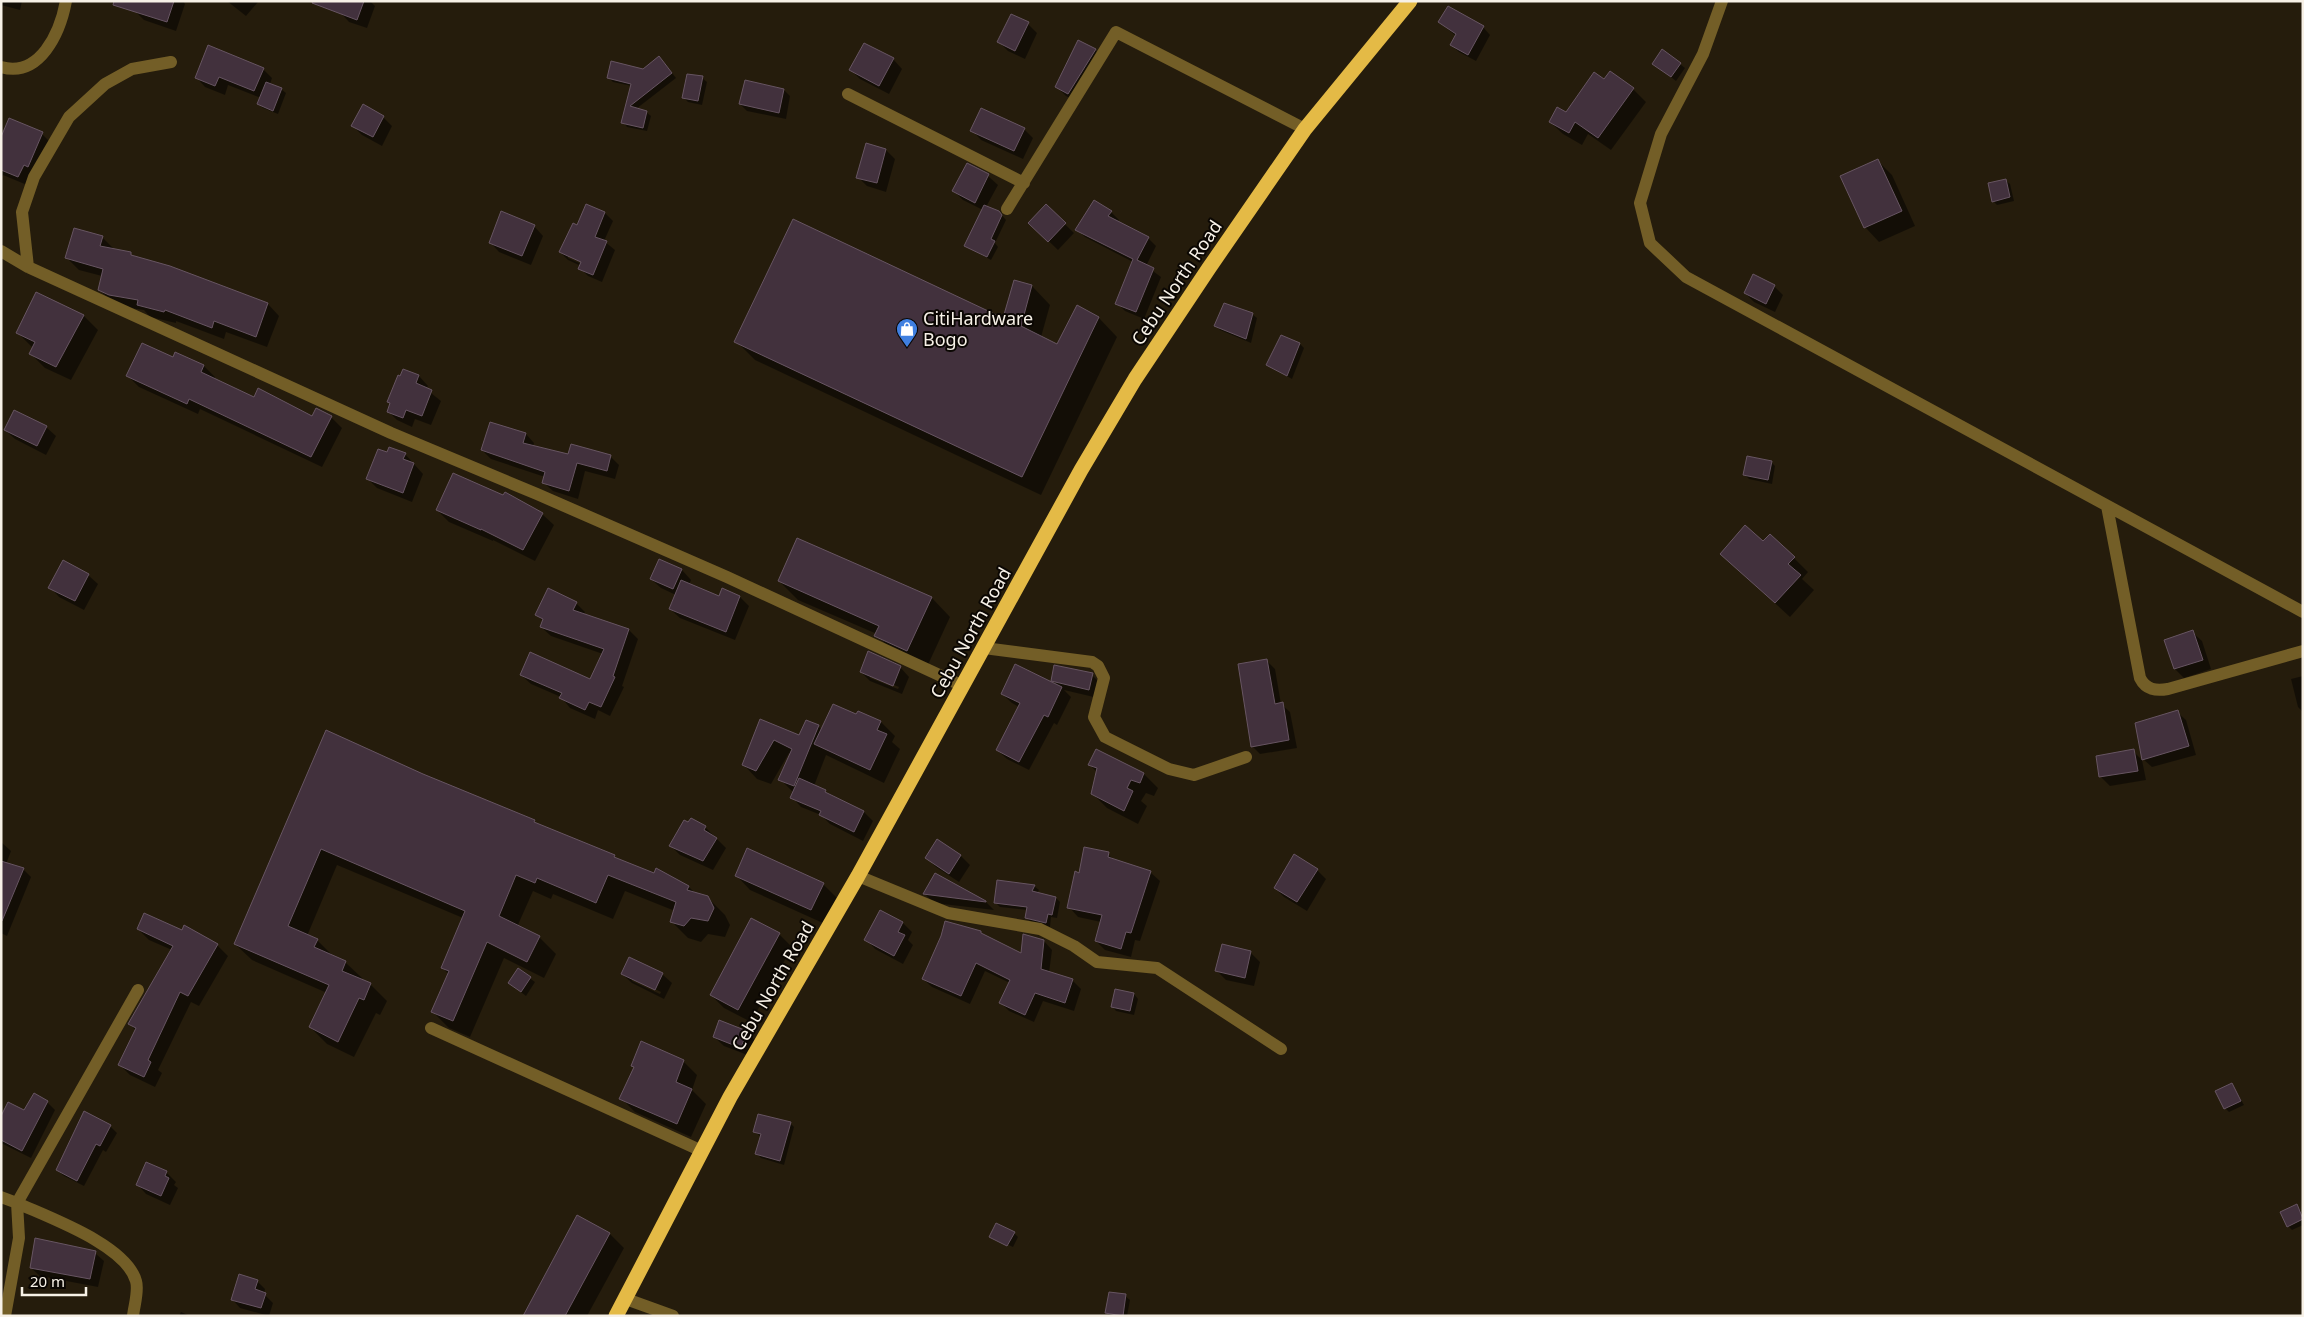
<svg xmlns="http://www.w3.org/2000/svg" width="2304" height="1317" font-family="'Noto Sans',sans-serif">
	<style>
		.shadow { fill: #0007; fill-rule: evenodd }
		.building { fill: #42313d; stroke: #675562 }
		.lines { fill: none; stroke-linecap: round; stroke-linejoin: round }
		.minor { stroke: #735e27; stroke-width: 12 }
		.highway { stroke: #e4ba46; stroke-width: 15 }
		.labels { text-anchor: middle; stroke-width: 4; stroke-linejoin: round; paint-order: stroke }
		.street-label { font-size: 18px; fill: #f7f1e7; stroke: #0b0703 }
		.poi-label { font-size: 18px; fill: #f7f1e7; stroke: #0b0703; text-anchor: start }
	</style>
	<rect width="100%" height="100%" fill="#251c0c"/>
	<path class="shadow" d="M 1,1 L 27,1 L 22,1 L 20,10 L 1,5 Z
		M 138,1 L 183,1 L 185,4 L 176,31 L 144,20 L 135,11 Z
		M 227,1 L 258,1 L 258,2 L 246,16 Z
		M 344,1 L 370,1 L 375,6 L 367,28 L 349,22 L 340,12 Z
		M 1439,22 L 1483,27 L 1490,35 L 1476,61 L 1459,52 L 1451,45 L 1456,36 Z
		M 1028,24 L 1037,33 L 1025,59 L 1008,51 L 999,42 Z
		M 1095,50 L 1104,59 L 1078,102 L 1066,96 L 1057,87 Z
		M 1663,51 L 1685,68 L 1676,81 L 1654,64 Z
		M 893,59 L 902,69 L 889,94 L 860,79 L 851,70 Z
		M 663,62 L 676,78 L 636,109 L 646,112 L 651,116 L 647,131 L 627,127 L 623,122 L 632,86 L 613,82 L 608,77 L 643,70 Z
		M 263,69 L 272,78 L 270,84 L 281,89 L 286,93 L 278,114 L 263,108 L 258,104 L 261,98 L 228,85 L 225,95 L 205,87 L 196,77 Z
		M 702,78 L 707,82 L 702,105 L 688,102 L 684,98 Z
		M 1604,81 L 1633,89 L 1646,102 L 1611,150 L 1588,134 L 1582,145 L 1563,134 L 1550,122 L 1566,113 Z
		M 784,90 L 790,96 L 786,119 L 747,111 L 740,104 Z
		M 383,117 L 392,126 L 382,146 L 362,135 L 353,126 Z
		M 1024,129 L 1033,138 L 1023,159 L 981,140 L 972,130 Z
		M 42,134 L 50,142 L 27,185 L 3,175 L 1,178 L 1,140 Z
		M 886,150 L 895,159 L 886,192 L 867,186 L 858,177 Z
		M 1878,161 L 1892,175 L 1915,226 L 1879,242 L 1865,227 Z
		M 967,165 L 988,176 L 998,185 L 986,207 L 999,212 L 1006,220 L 995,243 L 998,247 L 991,260 L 966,246 L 983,210 L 963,200 L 954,191 Z
		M 2005,180 L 2010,184 L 2014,201 L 1997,205 L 1993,201 Z
		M 586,205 L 605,213 L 613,221 L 604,241 L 615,250 L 602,282 L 588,276 L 580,268 L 581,266 L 568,260 L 560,252 L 577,227 ZM 568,255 L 587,264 L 586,266 L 568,258 Z
		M 1046,206 L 1074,233 L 1058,250 L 1030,223 Z
		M 1111,212 L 1119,220 L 1117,222 L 1148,238 L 1156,246 L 1146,266 L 1161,277 L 1144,319 L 1125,311 L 1117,303 L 1133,262 L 1085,237 L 1077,230 Z
		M 534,226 L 543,236 L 531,265 L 499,252 L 490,242 Z
		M 102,237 L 114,249 L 268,304 L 279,316 L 267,347 L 226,332 L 224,339 L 176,321 L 176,323 L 150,317 L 144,310 L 122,307 L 112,302 L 100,290 L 102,276 L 79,270 L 67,258 Z
		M 1032,286 L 1050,305 L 1041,337 L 1058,345 L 1078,307 L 1099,318 L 1117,337 L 1041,495 L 755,360 L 736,341 L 1004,320 Z
		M 1774,286 L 1783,295 L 1775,312 L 1754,302 L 1745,293 Z
		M 37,294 L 84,316 L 98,330 L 71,380 L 45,368 L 30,353 L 33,348 L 18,333 Z
		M 1252,314 L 1257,318 L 1251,343 L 1220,330 L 1216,325 Z
		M 1300,344 L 1304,348 L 1292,379 L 1268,365 Z
		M 176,353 L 204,366 L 215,377 L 214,379 L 254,399 L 312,417 L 331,417 L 342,428 L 322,467 L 200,409 L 198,414 L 139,387 L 128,376 L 174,358 Z
		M 404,370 L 419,376 L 428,386 L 426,389 L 441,401 L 431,425 L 415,419 L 412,427 L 397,420 L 388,411 L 391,404 L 388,402 Z
		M 490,424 L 526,434 L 534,443 L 533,446 L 569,456 L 610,456 L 619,465 L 615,479 L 585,471 L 578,499 L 553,491 L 544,483 L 545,477 L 491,459 L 482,450 Z
		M 46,427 L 56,436 L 46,455 L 15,439 L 5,430 Z
		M 388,454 L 405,454 L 423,474 L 412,502 L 377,488 L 368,479 Z
		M 1771,462 L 1775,466 L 1772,484 L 1749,479 L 1745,475 Z
		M 437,510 L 542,514 L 554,525 L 535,561 L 493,540 L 493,541 L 449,522 Z
		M 797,540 L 932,598 L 950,617 L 926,669 L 895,655 L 877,634 L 798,600 L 779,581 Z
		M 1763,543 L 1794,558 L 1808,572 L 1802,579 L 1814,590 L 1790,617 L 1721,554 Z
		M 659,560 L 682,570 L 691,580 L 689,585 L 720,597 L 740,597 L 749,606 L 735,640 L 680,618 L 670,609 L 676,595 L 661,588 L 651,579 Z
		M 88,575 L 98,584 L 84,610 L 59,597 L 50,587 Z
		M 576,603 L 585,612 L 584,615 L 629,630 L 638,639 L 622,686 L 624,687 L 610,716 L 598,710 L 595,719 L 570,708 L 561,697 L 531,684 L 521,675 L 590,681 L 603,654 L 551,636 L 541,627 L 544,622 L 536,614 Z
		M 2192,632 L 2202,641 L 2211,669 L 2184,678 L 2175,669 Z
		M 1267,661 L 1275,669 L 1281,704 L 1290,712 L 1297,748 L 1260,754 L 1252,746 Z
		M 900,667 L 909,677 L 902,694 L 870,681 L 861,672 ZM 870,675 L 899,687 L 898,689 L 870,678 Z
		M 1092,675 L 1101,684 L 1098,698 L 1064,690 L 1071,697 L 1057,725 L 1054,723 L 1029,770 L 1007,759 L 997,750 L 1019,707 L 1012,703 L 1002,694 L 1057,685 L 1052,680 Z
		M 2303,676 L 2303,712 L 2298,707 L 2291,679 Z
		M 859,712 L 881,722 L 895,736 L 892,742 L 900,749 L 884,783 L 826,755 L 814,786 L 864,812 L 873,821 L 863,841 L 830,824 L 821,815 L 801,807 L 792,797 L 794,793 L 780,779 L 791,755 L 789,753 L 771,784 L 757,779 L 743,764 L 761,721 L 799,737 L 818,726 L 822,730 L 857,716 Z
		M 2177,712 L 2186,720 L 2196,755 L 2152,767 L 2143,759 Z
		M 326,732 L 422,775 L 534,821 L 538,825 L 614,856 L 617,860 L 689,887 L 696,894 L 708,898 L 725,915 L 730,925 L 725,937 L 708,934 L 701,942 L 688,938 L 672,922 L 675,911 L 625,891 L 613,919 L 553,894 L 551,899 L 533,891 L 517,927 L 539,937 L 556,954 L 544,978 L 504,958 L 470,1037 L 449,1028 L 433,1012 L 449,975 L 442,967 L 463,918 L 337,865 L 307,936 L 317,940 L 334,957 L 345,962 L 362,978 L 361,980 L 370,984 L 387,1001 L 380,1015 L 376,1013 L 354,1057 L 327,1044 L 310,1027 L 327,993 L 252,960 L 235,944 Z
		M 2133,751 L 2142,760 L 2146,780 L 2110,786 L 2101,777 Z
		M 1090,765 L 1144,774 L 1158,788 L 1154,796 L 1146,793 L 1141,801 L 1147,806 L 1138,824 L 1107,808 L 1093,794 L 1097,772 Z
		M 691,819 L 705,827 L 726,848 L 713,870 L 680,855 L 671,846 Z
		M 938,841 L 961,856 L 970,865 L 959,882 L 936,867 L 927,858 Z
		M 1,842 L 11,851 L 6,864 L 23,869 L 31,877 L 7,936 L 1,933 Z
		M 1108,854 L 1115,861 L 1150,872 L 1160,881 L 1140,941 L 1135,940 L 1131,957 L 1105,950 L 1096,941 L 1101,922 L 1078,917 L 1069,907 L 1080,874 Z
		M 1317,870 L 1326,879 L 1307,911 L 1284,897 L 1275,888 Z
		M 936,874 L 986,902 L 994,910 L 934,903 L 925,894 Z
		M 736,875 L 823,884 L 837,898 L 825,924 L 750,890 Z
		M 1034,886 L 1039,890 L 1037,893 L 1056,898 L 1060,902 L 1057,918 L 1051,917 L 1050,927 L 1031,922 L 1027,918 L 1028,910 L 1000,907 L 995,902 Z
		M 881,912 L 903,923 L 912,932 L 908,940 L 913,945 L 903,964 L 875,949 L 866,939 Z
		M 138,929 L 217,945 L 228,956 L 199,1006 L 191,1002 L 158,1070 L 162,1073 L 155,1087 L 130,1075 L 120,1065 L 136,1031 L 130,1024 L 172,950 L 149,940 Z
		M 981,932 L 986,937 L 1022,954 L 1024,936 L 1044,941 L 1052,950 L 1049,973 L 1073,981 L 1081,989 L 1074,1011 L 1043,1001 L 1034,1022 L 1009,1011 L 1001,1003 L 1010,983 L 985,971 L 970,1004 L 932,987 L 923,979 Z
		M 779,934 L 792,947 L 751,1022 L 724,1008 L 711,995 Z
		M 1250,952 L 1260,962 L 1254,986 L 1226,980 L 1216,970 Z
		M 518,970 L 535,982 L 526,996 L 509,983 Z
		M 622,974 L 662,974 L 672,983 L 664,999 L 632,983 ZM 632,978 L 661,992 L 660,994 L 632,981 Z
		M 1116,990 L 1134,994 L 1138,999 L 1134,1015 L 1116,1011 L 1112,1006 Z
		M 746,1032 L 756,1041 L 750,1056 L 724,1046 L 714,1037 Z
		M 683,1061 L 697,1075 L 692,1090 L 706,1104 L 691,1137 L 635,1112 L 621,1098 L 635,1068 L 632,1065 Z
		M 2232,1084 L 2244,1105 L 2229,1112 L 2225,1108 Z
		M 47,1102 L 55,1110 L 31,1158 L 1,1143 L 1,1119 L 25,1112 Z
		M 790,1123 L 794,1127 L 784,1165 L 761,1158 L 757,1154 L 761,1137 L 755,1132 Z
		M 110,1126 L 117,1133 L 106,1152 L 103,1150 L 84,1186 L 64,1176 L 57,1170 Z
		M 166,1172 L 176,1182 L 174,1185 L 178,1188 L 170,1205 L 146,1194 L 137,1184 Z
		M 2296,1205 L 2303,1214 L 2303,1225 L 2292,1230 L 2288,1226 Z
		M 1014,1233 L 1018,1237 L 1013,1247 L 991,1237 Z
		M 610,1234 L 624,1248 L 587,1316 L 524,1316 Z
		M 95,1253 L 104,1261 L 98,1287 L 40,1276 L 31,1268 Z
		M 257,1281 L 265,1289 L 264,1294 L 273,1303 L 269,1316 L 240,1308 L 232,1299 Z
		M 1125,1296 L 1130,1300 L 1127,1316 L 1110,1316 L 1107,1313 Z
		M 181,1312 L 190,1316 L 179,1316 Z"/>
	<path class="building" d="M 114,1 L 174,1 L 167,22 L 113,5 Z
		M 313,1 L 364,1 L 357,20 L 312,3 Z
		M 1448,6 L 1484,26 L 1468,55 L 1450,45 L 1456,34 L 1438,22 Z
		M 1011,14 L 1029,22 L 1015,51 L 997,42 Z
		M 1078,40 L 1096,49 L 1068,94 L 1055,87 Z
		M 864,43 L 894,58 L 879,86 L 849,70 Z
		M 208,45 L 264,68 L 254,91 L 219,77 L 215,86 L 195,78 Z
		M 1662,49 L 1681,63 L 1671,77 L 1652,64 Z
		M 659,56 L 672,73 L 630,106 L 647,111 L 643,128 L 621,123 L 631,84 L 607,78 L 611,61 L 643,69 Z
		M 1610,71 L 1634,88 L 1598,138 L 1575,122 L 1569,133 L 1549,122 L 1557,107 L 1566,112 L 1594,72 L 1604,79 Z
		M 687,74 L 703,76 L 698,101 L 682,98 Z
		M 745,80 L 784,89 L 779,113 L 739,104 Z
		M 266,82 L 282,88 L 273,111 L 257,104 Z
		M 363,104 L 384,116 L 373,137 L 351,126 Z
		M 981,108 L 1025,128 L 1014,151 L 970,131 Z
		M 9,118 L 43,132 L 28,167 L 24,165 L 18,177 L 1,170 L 1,137 Z
		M 866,143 L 886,149 L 877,183 L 856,178 Z
		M 1878,159 L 1902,211 L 1864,228 L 1840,176 Z
		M 967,163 L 989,174 L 975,203 L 952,191 Z
		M 2006,179 L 2010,197 L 1992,202 L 1988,183 Z
		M 1094,200 L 1112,211 L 1108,216 L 1149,237 L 1137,260 L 1154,268 L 1136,312 L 1115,304 L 1133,259 L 1075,230 Z
		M 586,204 L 605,212 L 595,237 L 607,241 L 593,275 L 578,269 L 581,262 L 559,252 L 573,223 L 577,225 Z
		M 1046,204 L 1066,223 L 1048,242 L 1028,223 Z
		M 984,205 L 999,211 L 1002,215 L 991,239 L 995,241 L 987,257 L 964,246 Z
		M 501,211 L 535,225 L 522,256 L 489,243 Z
		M 793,219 L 1003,318 L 1014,280 L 1032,285 L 1021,326 L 1057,344 L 1077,305 L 1099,317 L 1022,477 L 734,342 Z
		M 74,228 L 103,236 L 100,246 L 131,252 L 131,255 L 170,266 L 268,303 L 256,337 L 214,321 L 212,328 L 165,310 L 164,312 L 137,305 L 138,300 L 109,295 L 98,290 L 103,269 L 65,258 Z
		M 1753,274 L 1775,285 L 1766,304 L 1744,293 Z
		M 36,292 L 84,315 L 56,367 L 29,354 L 35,342 L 16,333 Z
		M 1224,303 L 1253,313 L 1246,339 L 1214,326 Z
		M 1281,335 L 1300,343 L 1287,376 L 1266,365 Z
		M 142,343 L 173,357 L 175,352 L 204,365 L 201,372 L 254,397 L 258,388 L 312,416 L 316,408 L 332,416 L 311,457 L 189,399 L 187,404 L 126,376 Z
		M 403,369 L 419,375 L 416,383 L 432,390 L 422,416 L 406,410 L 403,418 L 387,412 L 390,403 L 387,402 L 398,375 L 400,376 Z
		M 14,410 L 47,426 L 37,446 L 4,430 Z
		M 490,422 L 526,433 L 523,443 L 568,454 L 571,444 L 611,455 L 607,471 L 577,463 L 569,491 L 542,483 L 545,472 L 481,450 Z
		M 389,447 L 406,453 L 403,459 L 414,463 L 403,493 L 366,479 L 378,449 L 387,452 Z
		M 1747,456 L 1772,461 L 1768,480 L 1743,475 Z
		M 453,473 L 503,495 L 505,492 L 543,513 L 523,550 L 481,529 L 481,530 L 436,510 Z
		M 1745,525 L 1763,541 L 1770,534 L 1795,557 L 1788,564 L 1801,575 L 1775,603 L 1720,554 Z
		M 797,538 L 932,597 L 907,651 L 874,636 L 879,626 L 778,581 Z
		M 659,559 L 682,569 L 673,589 L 650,579 Z
		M 63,560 L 89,574 L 75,601 L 48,588 Z
		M 681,580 L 719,596 L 722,588 L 740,596 L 726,632 L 669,609 Z
		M 548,588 L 577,602 L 573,610 L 629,629 L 613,676 L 615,677 L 601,707 L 589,702 L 585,710 L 559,698 L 562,693 L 520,675 L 530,652 L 590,679 L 604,649 L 540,627 L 543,619 L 535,615 Z
		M 2193,630 L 2203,660 L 2174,669 L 2164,640 Z
		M 868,651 L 901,666 L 893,686 L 860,672 Z
		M 1267,659 L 1275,704 L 1283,702 L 1289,740 L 1251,747 L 1238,664 Z
		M 1015,664 L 1062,687 L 1048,717 L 1044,715 L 1019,762 L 996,750 L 1020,703 L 1001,694 Z
		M 1054,665 L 1093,673 L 1089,690 L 1051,681 Z
		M 833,704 L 856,714 L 858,711 L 881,721 L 877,730 L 887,734 L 870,770 L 814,744 Z
		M 2178,710 L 2189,746 L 2142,760 L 2135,723 Z
		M 760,719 L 799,735 L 806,720 L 819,725 L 794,786 L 778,780 L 792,749 L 774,740 L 756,771 L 742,765 Z
		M 326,730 L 423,774 L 535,820 L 534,822 L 615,855 L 614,857 L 654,873 L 656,868 L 689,886 L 687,890 L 708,896 L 714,908 L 708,921 L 691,918 L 684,926 L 670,922 L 676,902 L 608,875 L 596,903 L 537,878 L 535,883 L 516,875 L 499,916 L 540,936 L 527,962 L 487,942 L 453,1021 L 431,1012 L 449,971 L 441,968 L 465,911 L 321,849 L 288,926 L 318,939 L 314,947 L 346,961 L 342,971 L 371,983 L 364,1000 L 359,998 L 338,1042 L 309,1027 L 329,985 L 234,944 Z
		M 1096,749 L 1144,773 L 1140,783 L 1131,780 L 1127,788 L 1133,791 L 1124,811 L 1091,794 L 1097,768 L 1088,765 Z
		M 2134,749 L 2138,771 L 2099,777 L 2096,756 Z
		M 799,778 L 826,790 L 825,792 L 864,811 L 854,832 L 819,815 L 821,811 L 790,798 Z
		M 691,818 L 706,826 L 704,830 L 717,838 L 703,861 L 669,846 L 684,820 L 688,822 Z
		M 937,839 L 961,855 L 949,874 L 925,858 Z
		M 1084,847 L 1109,852 L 1108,857 L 1151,871 L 1131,933 L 1126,932 L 1121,949 L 1095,941 L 1102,915 L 1067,908 L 1075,871 L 1079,873 Z
		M 747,848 L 824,883 L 811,910 L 735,876 Z
		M 1294,854 L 1318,869 L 1297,902 L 1274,888 Z
		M 1,861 L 24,868 L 2,921 L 1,921 Z
		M 935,873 L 986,901 L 986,902 L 923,894 Z
		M 997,880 L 1035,885 L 1032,891 L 1056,897 L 1052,915 L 1048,914 L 1046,923 L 1025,918 L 1027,907 L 994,903 Z
		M 880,910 L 903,922 L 898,932 L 905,935 L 894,956 L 864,940 Z
		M 144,913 L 182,930 L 184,925 L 218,944 L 188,996 L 180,992 L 148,1060 L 151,1062 L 144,1077 L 118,1065 L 136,1028 L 128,1024 L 173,946 L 137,929 Z
		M 751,918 L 780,933 L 738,1010 L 710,995 Z
		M 945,921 L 981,931 L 981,933 L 1021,953 L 1023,934 L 1044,940 L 1041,969 L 1073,979 L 1065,1003 L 1035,993 L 1025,1015 L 999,1003 L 1010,980 L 976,963 L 961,996 L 922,979 L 941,936 Z
		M 1222,944 L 1251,951 L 1245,978 L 1215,971 Z
		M 629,957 L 663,973 L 655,990 L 621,974 Z
		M 518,968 L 531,977 L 521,992 L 508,983 Z
		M 1115,989 L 1134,993 L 1130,1011 L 1111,1007 Z
		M 719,1020 L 747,1031 L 741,1048 L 713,1037 Z
		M 641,1041 L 684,1060 L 676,1082 L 692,1089 L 677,1124 L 619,1099 L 634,1067 L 631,1066 Z
		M 2232,1083 L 2241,1101 L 2224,1109 L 2215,1091 Z
		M 34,1093 L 48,1101 L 22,1151 L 1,1140 L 1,1116 L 8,1102 L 24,1110 Z
		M 84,1111 L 111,1125 L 100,1146 L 96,1144 L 77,1181 L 56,1170 Z
		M 758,1114 L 791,1122 L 780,1161 L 755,1154 L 761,1134 L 753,1132 Z
		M 146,1162 L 167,1171 L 165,1176 L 169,1178 L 161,1196 L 136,1185 Z
		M 2297,1204 L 2303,1219 L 2287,1227 L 2280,1212 Z
		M 577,1215 L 610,1233 L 565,1316 L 523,1316 Z
		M 996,1223 L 1015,1232 L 1007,1246 L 989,1237 Z
		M 35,1238 L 96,1251 L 90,1279 L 30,1268 Z
		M 239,1274 L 258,1280 L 255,1289 L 266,1293 L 261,1308 L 231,1300 Z
		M 1109,1292 L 1126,1294 L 1123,1316 L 1105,1313 Z"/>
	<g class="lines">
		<path class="minor" d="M 1722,1 L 1703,54 L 1661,134 L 1640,203 L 1650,243 L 1686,277 L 2303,612
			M 1,67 C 40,78 60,33 66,1
			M 848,94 L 1024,183
			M 1007,209 L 1116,32 L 1305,129
			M 1,251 L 28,267 L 391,433 L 537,494 L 727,577 L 963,686
			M 28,267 L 22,212 L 34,177 L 69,117 L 105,84 L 132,69 L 171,62
			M 2107,506 L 2140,678 C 2146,690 2156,691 2168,689 L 2303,651
			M 984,648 L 1092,662 L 1098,666 L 1104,678 L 1094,717 L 1105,737 L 1169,769 L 1194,775 L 1246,757
			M 858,876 L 948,913 L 1040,929 L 1074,946 L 1097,962 L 1157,968 L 1281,1049
			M 431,1028 L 702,1151
			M 1,1197 L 17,1203 L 138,990
			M 626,1299 L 673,1316
			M 5,1316 L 19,1238 L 17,1203 C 50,1218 126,1245 136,1281 C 139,1291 134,1306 133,1316"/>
		<path class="highway" d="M 616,1316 L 730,1097 L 858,876 L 1081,470 L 1135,379 L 1209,268 L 1305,129 L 1410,1"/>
	</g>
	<defs>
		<g id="shop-pin" transform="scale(1.125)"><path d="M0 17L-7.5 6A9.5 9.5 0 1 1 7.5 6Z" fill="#3f7fe0" stroke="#0b0703"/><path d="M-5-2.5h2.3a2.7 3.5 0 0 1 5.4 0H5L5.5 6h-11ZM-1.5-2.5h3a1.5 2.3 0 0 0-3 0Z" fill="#fff"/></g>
	</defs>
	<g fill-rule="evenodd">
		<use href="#shop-pin" x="907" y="329"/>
	</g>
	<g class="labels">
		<g class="street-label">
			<text transform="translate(1177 283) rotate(-56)" y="6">Cebu North Road</text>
			<text transform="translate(971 633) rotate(-61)" y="6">Cebu North Road</text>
			<text transform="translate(773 986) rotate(-60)" y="6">Cebu North Road</text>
		</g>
		<g class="poi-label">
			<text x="923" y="325">CitiHardware<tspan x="923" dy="21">Bogo</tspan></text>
		</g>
	</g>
	<rect width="2304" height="1317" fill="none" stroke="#f7f1e7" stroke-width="5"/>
	<path d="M22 1287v8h64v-8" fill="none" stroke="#f7f1e7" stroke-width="2.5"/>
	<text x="30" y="1287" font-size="15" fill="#f7f1e7" stroke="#0b0703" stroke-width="4" paint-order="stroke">20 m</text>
</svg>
